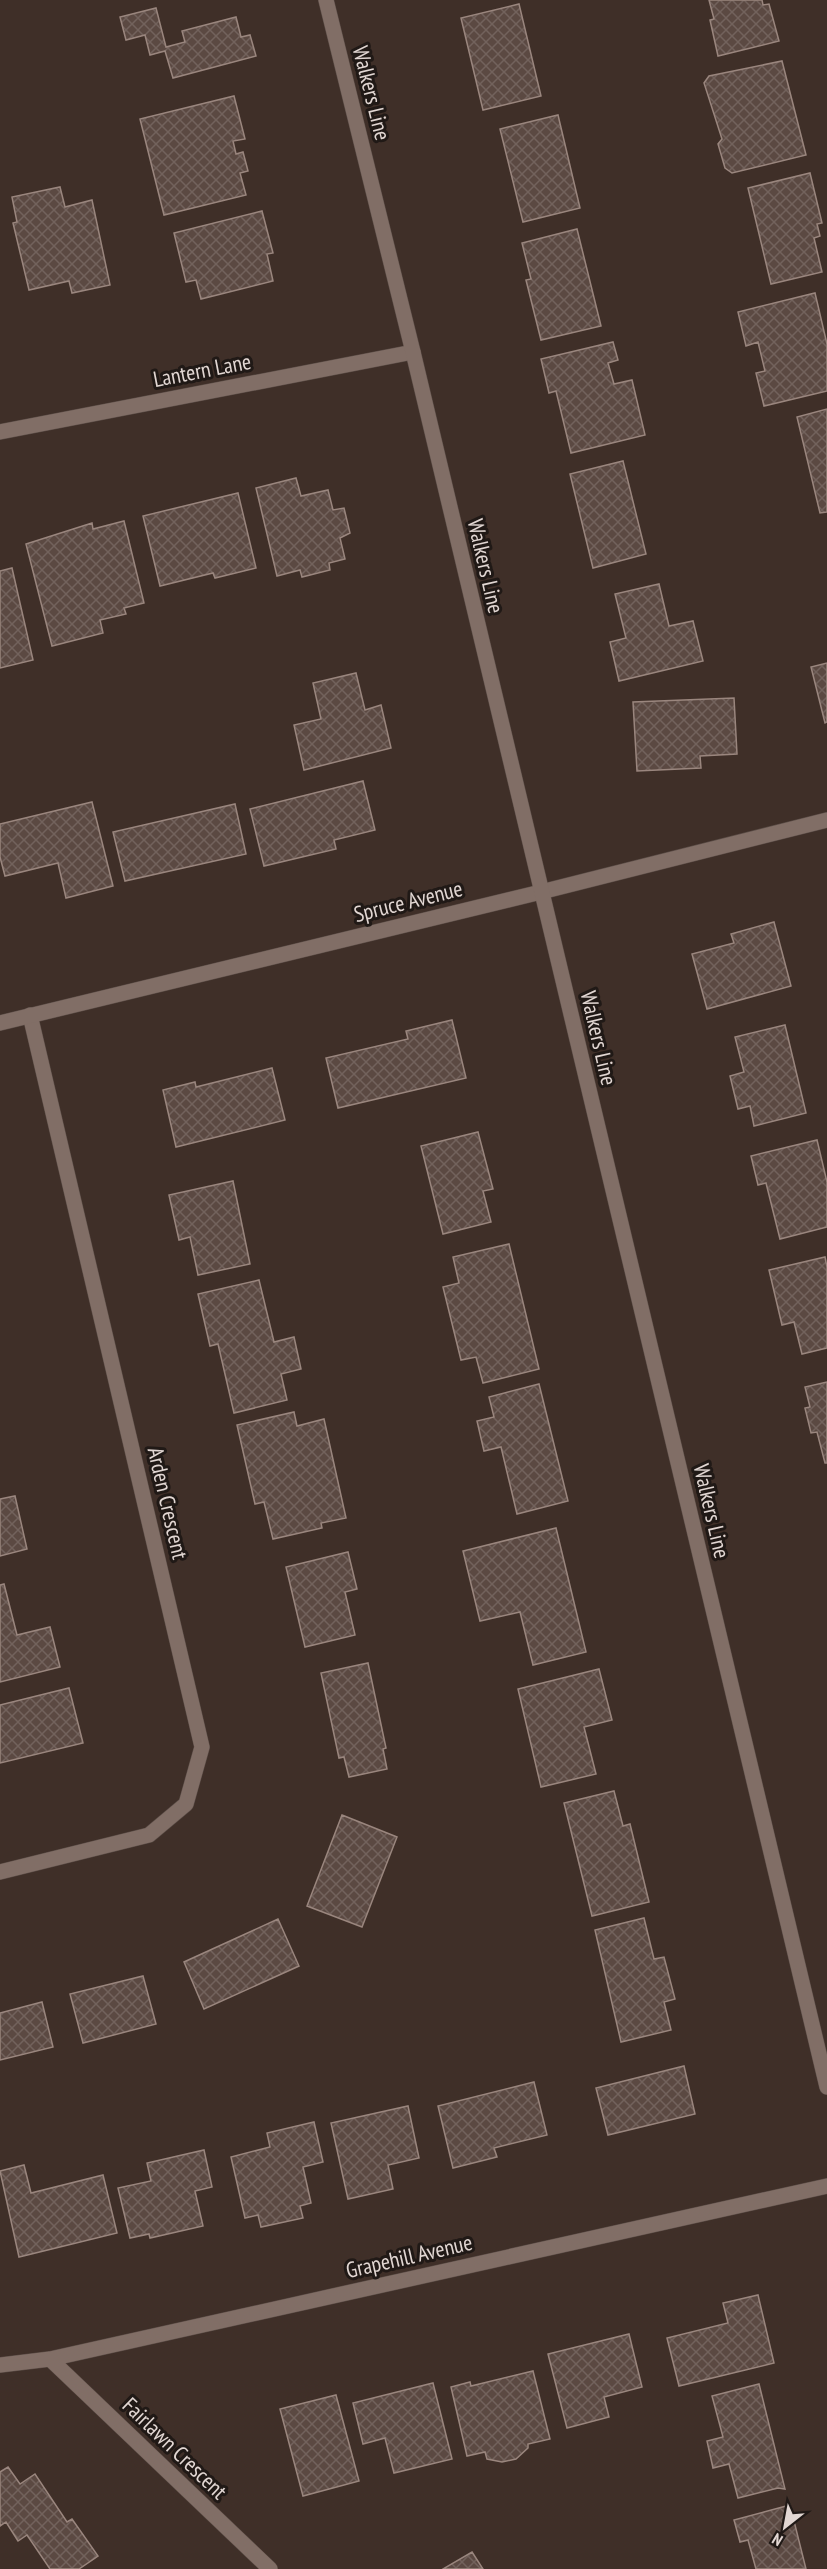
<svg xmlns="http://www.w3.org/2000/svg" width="827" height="2569" font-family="'PT Sans Narrow',sans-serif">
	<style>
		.building { fill: url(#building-cross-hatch); stroke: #9a867e; stroke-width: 1.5 }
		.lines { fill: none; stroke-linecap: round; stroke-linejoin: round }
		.minor-casing { stroke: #5b4d47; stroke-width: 16 }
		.tertiary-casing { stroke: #5b4d47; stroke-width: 16 }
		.secondary-casing { stroke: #5b4d47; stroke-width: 16 }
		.minor { stroke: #816e66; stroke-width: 15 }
		.tertiary { stroke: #816e66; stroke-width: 15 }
		.secondary { stroke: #816e66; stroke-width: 15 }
		.labels { text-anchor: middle; stroke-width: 6; stroke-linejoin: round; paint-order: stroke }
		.street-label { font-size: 22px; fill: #e2d7d3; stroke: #201916 }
	</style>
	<defs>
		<pattern id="building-cross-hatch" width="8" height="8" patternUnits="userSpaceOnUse" patternTransform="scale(1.5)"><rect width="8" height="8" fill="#5b4942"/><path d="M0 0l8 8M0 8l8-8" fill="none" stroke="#72625c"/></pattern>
	</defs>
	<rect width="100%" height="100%" fill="#3f2f28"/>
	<path class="building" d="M 709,0 L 762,0 L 763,5 L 769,4 L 779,41 L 718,56 L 710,20 L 714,19 Z
		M 519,4 L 541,96 L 483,110 L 461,18 Z
		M 156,8 L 166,47 L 185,42 L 182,31 L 236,17 L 241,37 L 250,35 L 256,56 L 173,78 L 165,51 L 150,55 L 145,35 L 126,40 L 120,17 Z
		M 782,61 L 806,155 L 732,173 L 725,168 L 718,144 L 722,139 L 704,83 L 709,76 Z
		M 234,96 L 245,139 L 233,141 L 236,154 L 243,152 L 248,171 L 240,173 L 246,195 L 164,215 L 140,119 Z
		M 558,115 L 580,208 L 523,222 L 500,129 Z
		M 810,173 L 822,223 L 817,224 L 820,236 L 814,238 L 822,272 L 771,284 L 748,188 Z
		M 60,187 L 65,207 L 92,200 L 110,285 L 72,293 L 69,281 L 29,290 L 13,223 L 17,222 L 12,197 Z
		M 262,211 L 273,253 L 267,254 L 273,281 L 201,299 L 196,280 L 186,282 L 174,233 Z
		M 577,229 L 601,326 L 541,340 L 526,280 L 531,279 L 522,243 Z
		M 815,293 L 827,344 L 827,391 L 764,406 L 756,373 L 765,371 L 758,342 L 746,346 L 738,312 Z
		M 613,342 L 618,360 L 608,363 L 614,384 L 632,380 L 645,435 L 571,453 L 556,391 L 549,393 L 541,359 Z
		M 827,409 L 827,512 L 820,513 L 797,417 Z
		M 623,461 L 646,554 L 593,568 L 570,474 Z
		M 296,478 L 301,496 L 328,490 L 333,510 L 344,508 L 350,533 L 340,538 L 345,559 L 329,563 L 330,570 L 302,577 L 300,570 L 277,576 L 256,488 Z
		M 238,493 L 256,568 L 215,578 L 213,573 L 160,586 L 143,516 Z
		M 124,521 L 144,603 L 124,608 L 126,614 L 100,620 L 103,633 L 52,646 L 26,544 L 92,523 L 93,529 Z
		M 12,568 L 33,660 L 0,668 L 0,571 Z
		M 659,584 L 669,626 L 693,621 L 703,661 L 619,681 L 610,642 L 626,638 L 615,594 Z
		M 827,663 L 827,722 L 825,723 L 811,667 Z
		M 356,673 L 365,710 L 381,705 L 391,748 L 304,770 L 294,725 L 321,719 L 313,683 Z
		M 734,698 L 737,754 L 700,756 L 701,768 L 637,771 L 633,702 Z
		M 363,781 L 375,830 L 334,840 L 336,849 L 264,866 L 250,809 Z
		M 92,802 L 113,886 L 66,898 L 58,863 L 5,876 L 0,857 L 0,824 Z
		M 235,804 L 246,854 L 125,881 L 113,832 Z
		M 774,922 L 791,986 L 707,1009 L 692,954 L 734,943 L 731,934 Z
		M 452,1020 L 466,1078 L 338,1108 L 326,1058 L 408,1039 L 406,1031 Z
		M 785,1025 L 806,1113 L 754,1126 L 750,1106 L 738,1109 L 730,1076 L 744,1072 L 735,1037 Z
		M 272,1068 L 285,1120 L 176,1147 L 163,1090 L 195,1082 L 196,1087 Z
		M 478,1132 L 493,1189 L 483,1191 L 491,1222 L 443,1234 L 421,1146 Z
		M 817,1140 L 827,1182 L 827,1227 L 780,1239 L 766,1183 L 758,1185 L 751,1156 Z
		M 233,1181 L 250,1264 L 198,1275 L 190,1237 L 179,1240 L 169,1195 Z
		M 509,1244 L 539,1369 L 483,1383 L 476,1357 L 461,1360 L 443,1287 L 459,1283 L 453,1257 Z
		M 825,1257 L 827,1267 L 827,1348 L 802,1354 L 794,1322 L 782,1325 L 769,1270 Z
		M 259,1280 L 274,1342 L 294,1337 L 301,1369 L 281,1374 L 287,1400 L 234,1413 L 218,1344 L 210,1346 L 198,1294 Z
		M 827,1382 L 827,1463 L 825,1463 L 817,1432 L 811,1433 L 805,1408 L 810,1407 L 805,1387 Z
		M 539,1384 L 568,1501 L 517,1514 L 501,1447 L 484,1451 L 477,1421 L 494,1417 L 489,1397 Z
		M 294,1412 L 297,1426 L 324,1419 L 346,1518 L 321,1523 L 322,1528 L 273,1539 L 264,1502 L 255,1504 L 237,1425 Z
		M 15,1496 L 27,1549 L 0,1556 L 0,1499 Z
		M 556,1528 L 586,1652 L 533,1665 L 520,1612 L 480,1621 L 463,1551 Z
		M 348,1552 L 357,1589 L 345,1592 L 355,1635 L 305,1647 L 286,1567 Z
		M 4,1584 L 17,1635 L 50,1627 L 60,1667 L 0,1682 L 0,1585 Z
		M 368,1663 L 386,1748 L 383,1749 L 387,1769 L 349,1777 L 344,1757 L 339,1758 L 321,1673 Z
		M 599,1669 L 612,1720 L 584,1727 L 596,1774 L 541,1787 L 518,1689 Z
		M 69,1688 L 83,1743 L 0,1763 L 0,1705 Z
		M 614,1791 L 623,1826 L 630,1824 L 649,1902 L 592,1916 L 564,1803 Z
		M 342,1815 L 397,1837 L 362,1927 L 307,1906 Z
		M 644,1918 L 654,1959 L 664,1957 L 675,1999 L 664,2002 L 671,2030 L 621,2042 L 595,1930 Z
		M 278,1919 L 299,1966 L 204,2009 L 184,1962 Z
		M 143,1976 L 156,2024 L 83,2043 L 70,1994 Z
		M 42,2002 L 53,2047 L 0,2060 L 0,2013 Z
		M 684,2066 L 695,2114 L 608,2135 L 596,2088 Z
		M 534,2082 L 547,2135 L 494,2148 L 497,2157 L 453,2168 L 438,2106 Z
		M 408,2106 L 419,2158 L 388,2165 L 393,2189 L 348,2199 L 331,2123 Z
		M 314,2122 L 323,2162 L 303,2167 L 311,2203 L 300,2206 L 303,2218 L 261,2227 L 258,2215 L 245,2218 L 231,2157 L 270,2147 L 267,2133 Z
		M 204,2150 L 212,2187 L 195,2191 L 203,2226 L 150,2238 L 149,2234 L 130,2238 L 118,2188 L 151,2181 L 147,2163 Z
		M 24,2165 L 31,2193 L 103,2175 L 117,2233 L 19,2257 L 0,2171 Z
		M 758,2295 L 774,2363 L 679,2386 L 667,2338 L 728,2323 L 723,2303 Z
		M 629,2334 L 642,2387 L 604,2397 L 609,2417 L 567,2428 L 548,2354 Z
		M 533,2371 L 550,2439 L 528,2444 L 528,2448 L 516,2459 L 502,2462 L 487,2459 L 485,2452 L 467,2456 L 451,2387 L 470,2382 L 471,2386 Z
		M 433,2383 L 452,2459 L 394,2473 L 385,2438 L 363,2444 L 353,2403 Z
		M 759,2384 L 785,2489 L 778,2488 L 738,2498 L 729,2464 L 713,2468 L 707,2441 L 723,2437 L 712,2396 Z
		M 336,2395 L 359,2481 L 303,2496 L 280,2409 Z
		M 8,2467 L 20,2484 L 35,2474 L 67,2522 L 72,2519 L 98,2556 L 79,2569 L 50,2569 L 27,2535 L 18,2541 L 6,2522 L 0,2526 L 0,2472 Z
		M 790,2505 L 806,2569 L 756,2569 L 748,2540 L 740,2542 L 734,2520 Z
		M 472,2552 L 483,2569 L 443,2569 Z"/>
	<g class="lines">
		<g class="minor-casing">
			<path id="minor" d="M 0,432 L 413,352
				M 0,1872 L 149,1835 L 186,1804 L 202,1747 L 30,1015
				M 50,2359 L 270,2569
				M 0,2365 L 50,2359 L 827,2186"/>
		</g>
		<g class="tertiary-casing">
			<path id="tertiary" d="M 0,1023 L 541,892 L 827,820"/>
		</g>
		<g class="secondary-casing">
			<path id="secondary" d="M 326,0 L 413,352 L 827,2087"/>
		</g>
		<use href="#minor" class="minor"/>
		<use href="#tertiary" class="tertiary"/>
		<use href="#secondary" class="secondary"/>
	</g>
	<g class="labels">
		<g class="street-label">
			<text transform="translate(372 93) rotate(76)" y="8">Walkers Line</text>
			<text transform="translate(202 370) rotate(-11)" y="8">Lantern Lane</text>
			<text transform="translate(486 566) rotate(77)" y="8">Walkers Line</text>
			<text transform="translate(408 901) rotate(-14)" y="8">Spruce Avenue</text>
			<text transform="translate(599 1038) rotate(77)" y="8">Walkers Line</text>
			<text transform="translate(168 1503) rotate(77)" y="8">Arden Crescent</text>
			<text transform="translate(712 1511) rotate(77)" y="8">Walkers Line</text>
			<text transform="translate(409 2256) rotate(-13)" y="8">Grapehill Avenue</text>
			<text transform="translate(175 2448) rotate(44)" y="8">Fairlawn Crescent</text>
		</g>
	</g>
	<g transform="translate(785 2527) rotate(211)" stroke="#201916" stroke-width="4.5" paint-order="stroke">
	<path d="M0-4.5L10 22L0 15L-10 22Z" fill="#e2d7d3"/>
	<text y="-9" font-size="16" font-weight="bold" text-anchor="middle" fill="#e2d7d3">N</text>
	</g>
</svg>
